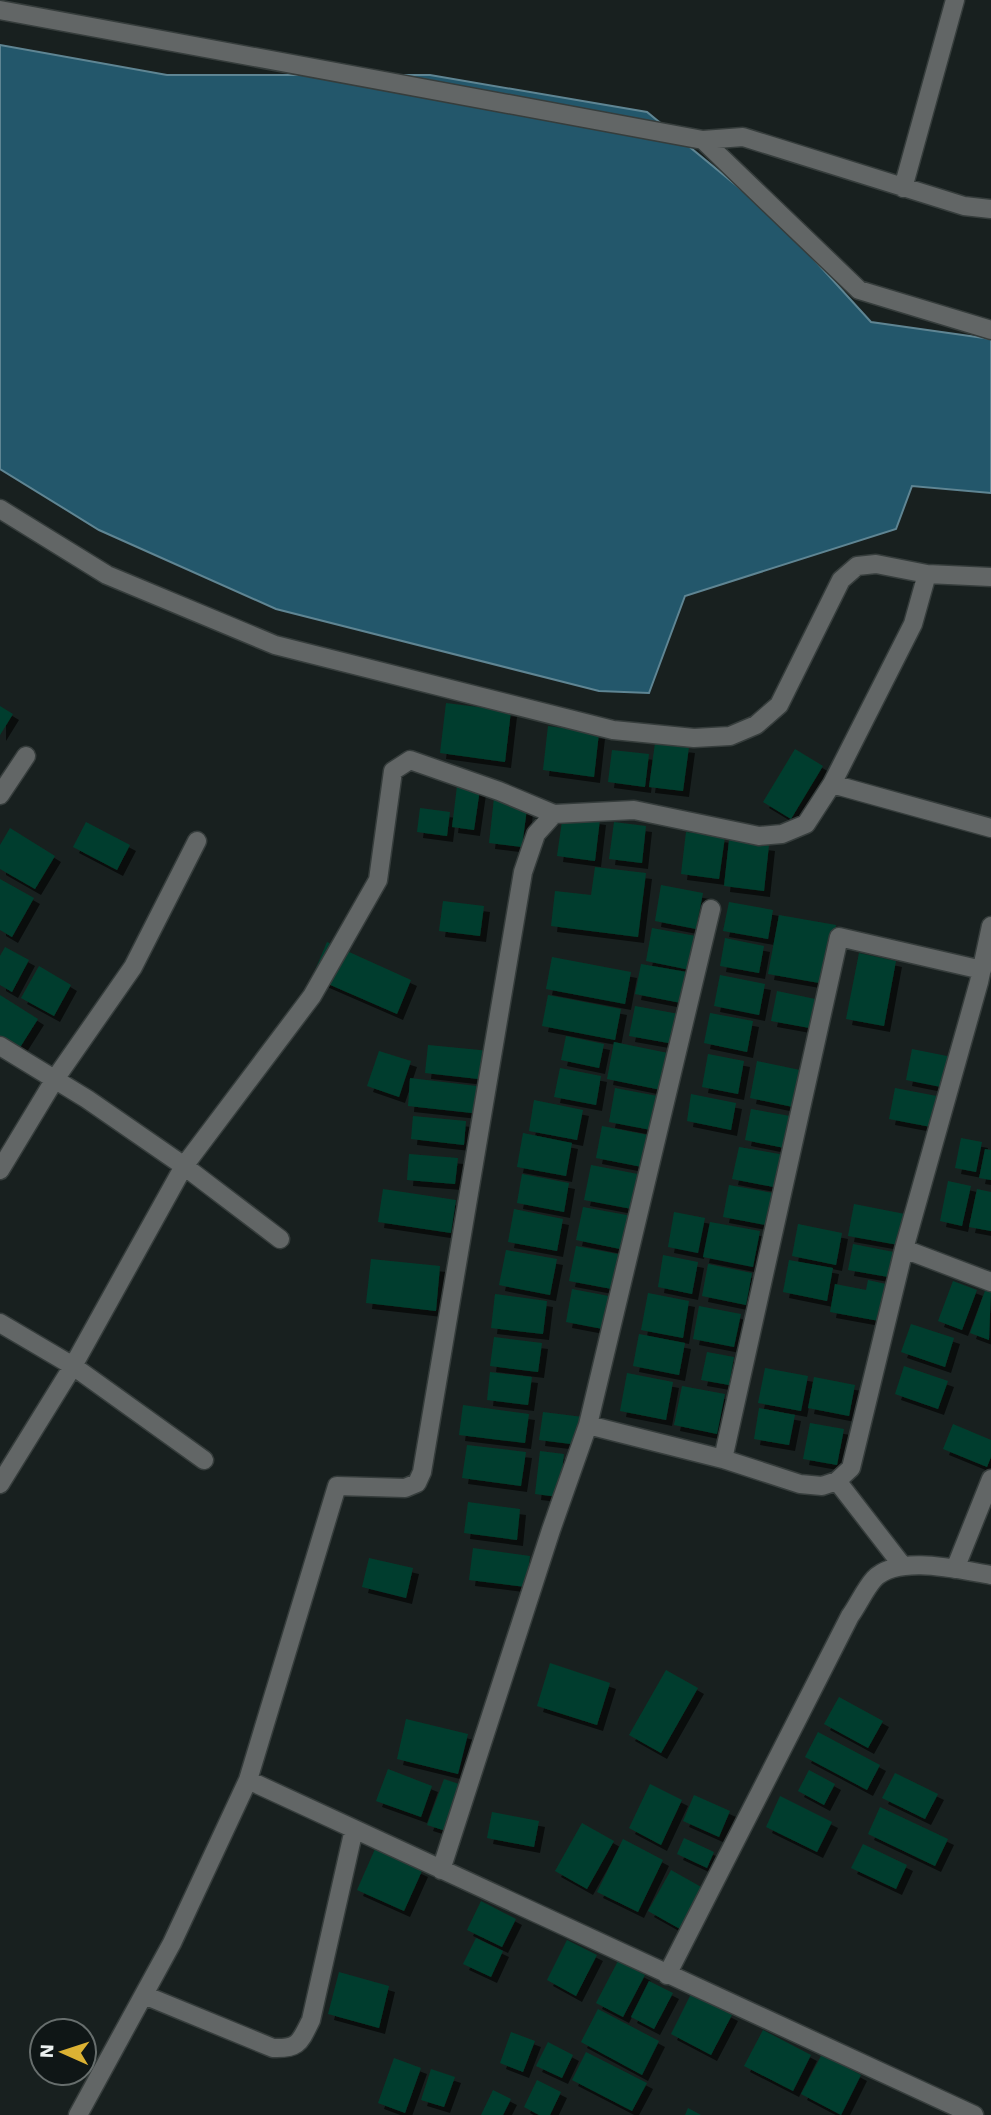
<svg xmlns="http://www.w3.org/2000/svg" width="991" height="2115" font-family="'Work Sans',sans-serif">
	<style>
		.water { fill: #23576b; stroke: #5f8593; stroke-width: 2 }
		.building { fill: #023e2d; filter: url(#shadow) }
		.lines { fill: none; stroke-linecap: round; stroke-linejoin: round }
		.minor-casing { stroke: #363d3c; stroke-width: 21 }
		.minor { stroke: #626666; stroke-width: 18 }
	</style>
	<defs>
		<filter id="shadow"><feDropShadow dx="6" dy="6" stdDeviation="0" flood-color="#0009"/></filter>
	</defs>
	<rect width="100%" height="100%" fill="#18201f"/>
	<path class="water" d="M 0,45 L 167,75 L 430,75 L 647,112 L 776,218 L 871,322 L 991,339 L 991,493 L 912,486 L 896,529 L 685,596 L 649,693 L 599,691 L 276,609 L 99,530 L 0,469 Z"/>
	<path class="building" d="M 446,703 L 511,711 L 505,762 L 440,753 Z
		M 0,706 L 13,714 L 0,735 Z
		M 548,726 L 599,733 L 594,777 L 543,770 Z
		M 655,743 L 689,747 L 683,791 L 649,787 Z
		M 795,749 L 823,766 L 791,819 L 763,802 Z
		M 612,750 L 649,754 L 645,787 L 608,782 Z
		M 457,786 L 480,789 L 474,830 L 452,827 Z
		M 495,789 L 529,793 L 522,847 L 489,843 Z
		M 420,808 L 450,812 L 447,836 L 417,832 Z
		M 563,814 L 600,819 L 595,861 L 557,856 Z
		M 86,822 L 130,845 L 117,870 L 73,847 Z
		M 614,822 L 646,826 L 642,863 L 609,859 Z
		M 10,828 L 55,856 L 35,889 L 0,869 L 0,845 Z
		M 686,832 L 725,837 L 719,879 L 681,874 Z
		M 729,840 L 769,845 L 764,891 L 724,886 Z
		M 595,867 L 646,873 L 638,937 L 551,926 L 555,891 L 591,895 Z
		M 0,879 L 34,898 L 12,937 L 0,930 Z
		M 661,885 L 703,893 L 696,929 L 655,921 Z
		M 443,901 L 484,906 L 480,936 L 439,931 Z
		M 729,902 L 773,910 L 768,939 L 723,931 Z
		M 779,915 L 836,925 L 825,984 L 768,974 Z
		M 652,928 L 696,936 L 690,970 L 646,961 Z
		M 725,938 L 764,946 L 759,973 L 720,966 Z
		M 327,942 L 411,980 L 397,1014 L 312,977 Z
		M 5,947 L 29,960 L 12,992 L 0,985 L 0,956 Z
		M 859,953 L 896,961 L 884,1026 L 846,1019 Z
		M 552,957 L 631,972 L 625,1004 L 546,989 Z
		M 641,964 L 687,972 L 681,1003 L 635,994 Z
		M 39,966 L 71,985 L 54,1016 L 21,998 Z
		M 720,975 L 765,984 L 759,1015 L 714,1006 Z
		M 777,991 L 820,1000 L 815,1029 L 771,1021 Z
		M 0,995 L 38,1019 L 19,1049 L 0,1037 Z
		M 548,995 L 621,1009 L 615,1040 L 542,1026 Z
		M 635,1006 L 679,1014 L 674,1044 L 629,1036 Z
		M 710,1013 L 753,1021 L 747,1052 L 704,1043 Z
		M 566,1036 L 604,1044 L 599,1068 L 561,1060 Z
		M 614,1042 L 668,1053 L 661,1090 L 607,1079 Z
		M 428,1045 L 490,1051 L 487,1080 L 425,1073 Z
		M 912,1049 L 952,1057 L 946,1088 L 906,1080 Z
		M 379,1051 L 411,1061 L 399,1097 L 367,1086 Z
		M 708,1054 L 744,1061 L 738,1094 L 702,1087 Z
		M 757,1061 L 800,1070 L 793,1107 L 750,1098 Z
		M 560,1068 L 601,1076 L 596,1105 L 554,1097 Z
		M 410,1078 L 485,1087 L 481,1114 L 408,1106 Z
		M 615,1088 L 663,1097 L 656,1131 L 609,1122 Z
		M 895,1088 L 942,1097 L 936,1128 L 889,1119 Z
		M 691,1094 L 736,1103 L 731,1130 L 687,1121 Z
		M 534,1100 L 583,1110 L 577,1140 L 529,1131 Z
		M 751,1109 L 790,1116 L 784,1148 L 745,1140 Z
		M 413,1116 L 466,1121 L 464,1145 L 411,1139 Z
		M 602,1126 L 648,1135 L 642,1167 L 596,1158 Z
		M 523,1133 L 572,1143 L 566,1176 L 517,1167 Z
		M 961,1138 L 982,1142 L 976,1172 L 955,1168 Z
		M 739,1147 L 785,1155 L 779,1188 L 732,1179 Z
		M 985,1149 L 991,1150 L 991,1180 L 979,1178 Z
		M 409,1154 L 458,1158 L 455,1184 L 407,1180 Z
		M 591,1165 L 643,1175 L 637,1210 L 584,1200 Z
		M 522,1174 L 569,1183 L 564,1212 L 517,1203 Z
		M 948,1181 L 971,1186 L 962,1226 L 940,1221 Z
		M 729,1185 L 773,1193 L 766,1225 L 723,1217 Z
		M 383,1189 L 456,1200 L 451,1233 L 378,1222 Z
		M 977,1189 L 991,1192 L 991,1231 L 969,1227 Z
		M 854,1204 L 910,1215 L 904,1246 L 848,1236 Z
		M 583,1207 L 632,1216 L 625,1250 L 576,1240 Z
		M 514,1209 L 563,1219 L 557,1251 L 508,1242 Z
		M 674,1212 L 705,1218 L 698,1253 L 668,1247 Z
		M 710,1222 L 760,1231 L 753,1267 L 703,1257 Z
		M 798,1224 L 842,1233 L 836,1265 L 792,1256 Z
		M 853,1244 L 899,1253 L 894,1278 L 848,1270 Z
		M 576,1246 L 623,1255 L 617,1290 L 569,1281 Z
		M 506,1250 L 557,1259 L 550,1295 L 499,1285 Z
		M 663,1255 L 698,1262 L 692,1294 L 658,1287 Z
		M 371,1259 L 440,1266 L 436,1311 L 366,1303 Z
		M 789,1260 L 833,1268 L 827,1301 L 783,1292 Z
		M 708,1264 L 752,1273 L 746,1305 L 702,1296 Z
		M 868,1280 L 886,1284 L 879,1321 L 830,1312 L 835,1284 L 866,1290 Z
		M 953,1281 L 977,1290 L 962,1330 L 938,1321 Z
		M 986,1288 L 991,1290 L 989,1340 L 970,1333 Z
		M 572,1289 L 614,1297 L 608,1330 L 566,1322 Z
		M 648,1293 L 689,1301 L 683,1338 L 641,1330 Z
		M 495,1294 L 547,1301 L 543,1334 L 491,1328 Z
		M 699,1306 L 741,1314 L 734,1347 L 693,1339 Z
		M 911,1324 L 954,1338 L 945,1367 L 901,1352 Z
		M 639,1334 L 685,1343 L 679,1375 L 633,1366 Z
		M 494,1337 L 542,1343 L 538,1372 L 490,1366 Z
		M 707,1352 L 734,1357 L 729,1385 L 701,1380 Z
		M 904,1366 L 948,1381 L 938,1409 L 895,1394 Z
		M 765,1368 L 808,1376 L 801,1411 L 758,1403 Z
		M 490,1372 L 532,1377 L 528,1405 L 487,1400 Z
		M 627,1373 L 673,1382 L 666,1420 L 620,1411 Z
		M 814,1377 L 855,1385 L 849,1416 L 808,1408 Z
		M 682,1386 L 725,1394 L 717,1434 L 674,1425 Z
		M 463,1405 L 529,1414 L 525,1443 L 459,1435 Z
		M 759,1408 L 795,1415 L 789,1445 L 754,1439 Z
		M 543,1412 L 583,1417 L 579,1445 L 539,1440 Z
		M 810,1423 L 844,1429 L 837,1465 L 803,1459 Z
		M 953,1424 L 991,1440 L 991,1457 L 987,1467 L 943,1449 Z
		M 467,1445 L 526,1452 L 521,1486 L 462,1478 Z
		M 540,1451 L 564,1454 L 559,1497 L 535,1494 Z
		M 468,1502 L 520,1509 L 517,1540 L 464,1533 Z
		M 473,1548 L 530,1556 L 526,1587 L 469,1580 Z
		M 369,1558 L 413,1568 L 406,1598 L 362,1587 Z
		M 550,1663 L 610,1683 L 597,1725 L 537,1706 Z
		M 666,1670 L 698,1688 L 661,1753 L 629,1735 Z
		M 839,1697 L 883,1721 L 868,1748 L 824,1724 Z
		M 406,1719 L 468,1734 L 458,1774 L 397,1759 Z
		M 818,1732 L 880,1765 L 867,1790 L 805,1757 Z
		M 388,1769 L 432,1786 L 421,1817 L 376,1801 Z
		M 809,1770 L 835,1784 L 824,1805 L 798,1791 Z
		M 895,1773 L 938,1794 L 925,1819 L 882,1798 Z
		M 444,1779 L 462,1785 L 446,1831 L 427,1825 Z
		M 650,1784 L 682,1800 L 661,1845 L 629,1828 Z
		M 694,1795 L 730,1811 L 719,1837 L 683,1821 Z
		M 780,1796 L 832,1822 L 817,1852 L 766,1827 Z
		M 880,1807 L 948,1839 L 935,1866 L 868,1834 Z
		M 492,1812 L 539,1821 L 534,1847 L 487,1838 Z
		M 582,1823 L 614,1841 L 587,1889 L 555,1871 Z
		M 684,1838 L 714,1852 L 707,1868 L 677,1854 Z
		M 623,1839 L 663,1860 L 638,1912 L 597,1892 Z
		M 863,1844 L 907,1865 L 896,1889 L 851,1868 Z
		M 375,1849 L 422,1871 L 404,1911 L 357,1890 Z
		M 671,1870 L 703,1888 L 680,1929 L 648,1911 Z
		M 481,1901 L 516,1919 L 502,1947 L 467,1930 Z
		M 476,1938 L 503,1951 L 491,1977 L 463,1964 Z
		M 567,1940 L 597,1955 L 576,1996 L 547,1980 Z
		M 618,1961 L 645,1975 L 623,2017 L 596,2003 Z
		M 339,1972 L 389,1986 L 379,2028 L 328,2014 Z
		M 649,1981 L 673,1993 L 654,2029 L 631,2017 Z
		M 691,1994 L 732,2015 L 711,2055 L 671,2034 Z
		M 598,2009 L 659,2041 L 642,2075 L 581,2042 Z
		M 763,2030 L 811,2055 L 793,2091 L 744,2066 Z
		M 511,2032 L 535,2041 L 523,2072 L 500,2063 Z
		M 548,2042 L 573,2055 L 562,2078 L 536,2066 Z
		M 586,2052 L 647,2083 L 632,2111 L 572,2080 Z
		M 822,2054 L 861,2075 L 841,2115 L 801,2094 Z
		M 394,2058 L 421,2068 L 405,2113 L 378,2103 Z
		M 431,2069 L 455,2077 L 444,2107 L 421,2100 Z
		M 537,2080 L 561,2092 L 550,2115 L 539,2115 L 524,2107 Z
		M 493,2090 L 511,2099 L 503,2115 L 481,2115 Z
		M 688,2108 L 701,2115 L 685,2115 Z"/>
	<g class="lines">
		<g class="minor-casing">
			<path id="minor" d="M 0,10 L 703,140 L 743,137 L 964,206 L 991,209
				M 703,140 L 859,290 L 991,330
				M 903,188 L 955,0
				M 0,509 L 107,575 L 275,645 L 613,730 L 694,738 L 730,736 L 756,725 L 779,705 L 841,580 L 857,566 L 876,564 L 927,574 L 991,577
				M 927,574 L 913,624 L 832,784 L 806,824 L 782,834 L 759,836 L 634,810 L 554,814 L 536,834 L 523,872 L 422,1472 L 417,1483 L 405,1488 L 337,1486 L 248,1780 L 974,2115
				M 832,784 L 991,828
				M 0,795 L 26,756
				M 0,1046 L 87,1099 L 184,1166 L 73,1366 L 0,1484
				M 0,1170 L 55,1079 L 133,967 L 197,841
				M 280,1239 L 184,1166 L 312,996 L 378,880 L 393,771 L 410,760 L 499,791 L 554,814
				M 904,1249 L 991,1282
				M 0,1323 L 73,1366 L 204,1460
				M 588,1425 L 711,909
				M 723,1459 L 839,937 L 982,970
				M 837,1481 L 902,1565
				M 955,1569 L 991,1479
				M 441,1870 L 551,1530 L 588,1425 L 723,1459 L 800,1484 L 822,1486 L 837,1481 L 851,1468 L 904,1249 L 979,982 L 991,926
				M 667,1975 L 850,1616 C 858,1605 865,1589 874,1579 C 898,1554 960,1570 991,1575
				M 144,1995 L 273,2048 C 299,2049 300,2042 311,2020 L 354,1829
				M 78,2115 L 172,1943 L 248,1780"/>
		</g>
		<use href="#minor" class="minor"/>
	</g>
	<g transform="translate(63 2052) rotate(273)"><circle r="33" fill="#0f1616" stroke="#676e6d" stroke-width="2"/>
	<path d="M0-5L12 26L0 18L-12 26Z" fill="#dcb233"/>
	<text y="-10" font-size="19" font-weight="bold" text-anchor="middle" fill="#ecf1f0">N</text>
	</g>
</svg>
